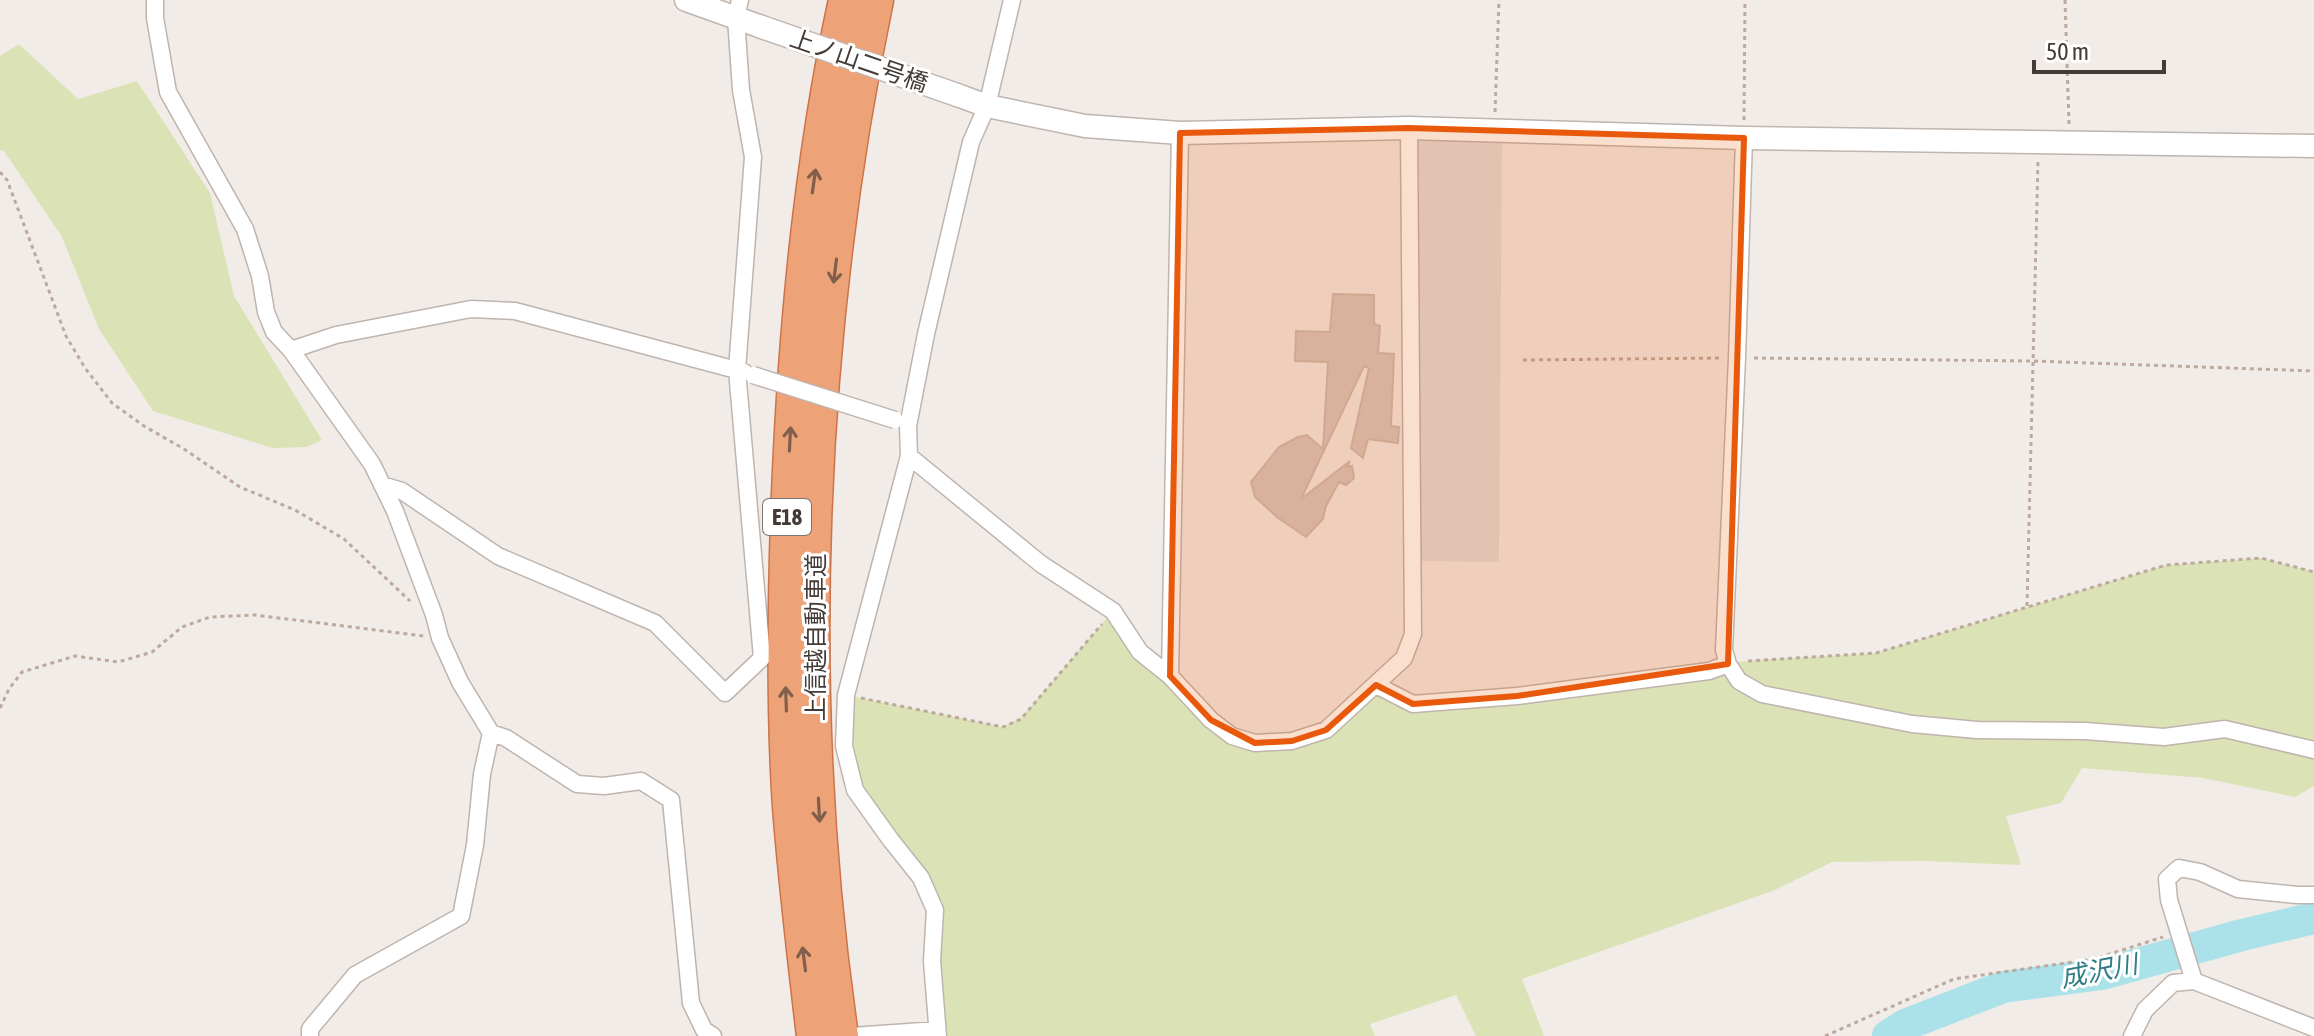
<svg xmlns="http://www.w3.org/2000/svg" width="2314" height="1036" font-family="'Asap Condensed','Noto Sans JP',sans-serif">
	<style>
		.green { fill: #dbe2b5 }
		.parking { fill: #e1dedc }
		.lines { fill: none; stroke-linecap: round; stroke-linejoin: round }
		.river { stroke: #abe1e8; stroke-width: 32 }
		.building { fill: #d5c8c2; stroke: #ccbbb3; stroke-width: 2 }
		.minor-casing { stroke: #bfb4ae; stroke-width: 19 }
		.tertiary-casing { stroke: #bfb4ae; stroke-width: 25 }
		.motorway-casing { stroke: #cc7448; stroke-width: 35 }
		.path { stroke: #bda99e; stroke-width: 3; stroke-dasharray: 4 4; stroke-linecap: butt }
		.minor { stroke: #fff; stroke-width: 16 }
		.tertiary { stroke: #fff; stroke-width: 22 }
		.motorway { stroke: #eea277; stroke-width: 32 }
		.minor-bridge-casing { stroke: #bfb4ae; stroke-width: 19; stroke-linecap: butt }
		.tertiary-bridge-casing { stroke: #bfb4ae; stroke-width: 25; stroke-linecap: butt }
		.minor-bridge { stroke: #fff; stroke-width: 16 }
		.tertiary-bridge { stroke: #fff; stroke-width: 22 }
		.oneway { stroke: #805f4d }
		.marked { fill: #e8590c; fill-opacity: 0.2; stroke: #e8590c; stroke-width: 6; stroke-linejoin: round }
		.labels { text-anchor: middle; stroke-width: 6; stroke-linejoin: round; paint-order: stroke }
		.shield { fill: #fff; stroke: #7c7673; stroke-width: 2 }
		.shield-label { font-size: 22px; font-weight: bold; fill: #443b37 }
		.street-label { font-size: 24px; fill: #443b37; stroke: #fff }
		.water-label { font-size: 26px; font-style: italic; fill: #337d87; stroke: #fff }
	</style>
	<rect width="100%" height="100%" fill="#f2ece8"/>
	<path class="green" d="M 19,44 L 78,99 L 137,81 L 210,193 L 234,296 L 322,440 L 307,447 L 273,448 L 153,411 L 99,329 L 62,237 L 4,151 L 0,150 L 0,56 Z
		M 2261,558 L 2314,572 L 2314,786 L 2295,797 L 2203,778 L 2082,768 L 2061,803 L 2006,816 L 2021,865 L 1924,861 L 1832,862 L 1775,890 L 1522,979 L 1544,1036 L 1476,1036 L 1456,995 L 1370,1024 L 1375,1036 L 926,1036 L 935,1012 L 935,910 L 860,784 L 846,695 L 1003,727 L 1021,718 L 1113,611 L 1211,720 L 1255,743 L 1326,730 L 1376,685 L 1413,704 L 1755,660 L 1876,653 L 2166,565 Z"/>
	<path class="parking" d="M 1415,138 L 1502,138 L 1499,562 L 1421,561 Z"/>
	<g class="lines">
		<path class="river" d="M 1888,1036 L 1905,1025 L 2003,987 L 2102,974 L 2242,935 L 2314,918"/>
	</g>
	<path class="building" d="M 1333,294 L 1374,295 L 1374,324 L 1380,326 L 1378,353 L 1394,354 L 1391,426 L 1399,427 L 1398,443 L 1368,439 L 1363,458 L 1351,448 L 1369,368 L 1364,366 L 1301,499 L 1350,461 L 1347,467 L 1352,466 L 1354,478 L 1346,485 L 1339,482 L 1326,506 L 1323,519 L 1306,537 L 1277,517 L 1255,497 L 1251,482 L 1279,447 L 1298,437 L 1307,435 L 1323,449 L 1328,362 L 1295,361 L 1296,331 L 1330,332 Z"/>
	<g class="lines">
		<g class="minor-casing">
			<path id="minor" d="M 155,0 L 155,18 L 168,92 L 245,229 L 260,276 L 266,312 L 274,332 L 291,350 L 372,464 L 395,511 L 434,615 L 440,638 L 460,682 L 491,733 L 482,774 L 475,845 L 461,916 L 355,975 L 310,1029 L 310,1036
				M 1744,138 L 1737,358 L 1724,650 L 1728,664 L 1739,681 L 1762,694 L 1912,724 L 1977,730 L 2085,731 L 2164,737 L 2225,729 L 2314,750
				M 291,350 L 336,335 L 471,309 L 515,311 L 744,372
				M 909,456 L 1041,564 L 1113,611 L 1140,652 L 1170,676 L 1211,720 L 1232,736 L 1255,743 L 1292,741 L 1326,730 L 1404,658 L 1413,634 L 1409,128
				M 382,485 L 402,491 L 498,556 L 655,623 L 725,693 L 762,658 L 737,370 L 753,157 L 741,90 L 736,18 L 740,0
				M 1170,676 L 1180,133
				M 1376,685 L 1413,704 L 1517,696 L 1709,671 L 1728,664
				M 491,733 L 506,738 L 577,784 L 604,786 L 641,781 L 671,800 L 691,1003 L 704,1030 L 713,1036
				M 2194,981 L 2169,900 L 2167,879 L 2179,868 L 2200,872 L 2238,889 L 2297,895 L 2314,895
				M 852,1036 L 937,1030
				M 938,1036 L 932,961 L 935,910 L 921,878 L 890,839 L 855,790 L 844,746 L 846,695 L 909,456 L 908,426 L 926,334 L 971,142 L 987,106 L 1012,0
				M 2132,1036 L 2145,1010 L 2173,983 L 2194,981 L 2314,1028"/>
		</g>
		<g class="tertiary-casing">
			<path id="tertiary" d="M 686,0 L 759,26
				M 960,96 L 987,106 L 1085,126 L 1180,133 L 1409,128 L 1744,138 L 2314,146"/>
		</g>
		<g class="motorway-casing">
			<path id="motorway" d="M 813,1036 C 804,960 795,884 789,807 C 782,703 784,597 788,492 C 795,327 810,162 845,0
				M 842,1036 C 793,702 808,331 877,0"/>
		</g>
		<path class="path" d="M 2065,0 L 2069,124
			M 1495,112 L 1499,0
			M 1744,120 L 1745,0
			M 0,172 L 7,180 L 66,336 L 85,368 L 112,403 L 144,426 L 184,449 L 240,487 L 295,510 L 344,539 L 410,601
			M 1754,358 L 2033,361 L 2314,371
			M 1523,360 L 1722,358
			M 2027,606 L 2038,161
			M 1748,661 L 1876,653 L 2166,565 L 2261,558 L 2314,572
			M 861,698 L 1003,727 L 1021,719 L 1102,624
			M 0,708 L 9,689 L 22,672 L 75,656 L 118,662 L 152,652 L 182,627 L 210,617 L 255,615 L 424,636
			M 1825,1036 L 1954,979 L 2094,959 L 2163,937"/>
		<use href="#minor" class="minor"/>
		<use href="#tertiary" class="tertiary"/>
		<use href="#motorway" class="motorway"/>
		<g class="minor-bridge-casing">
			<path id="minor-bridge" d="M 753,375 L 895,420"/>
		</g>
		<g class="tertiary-bridge-casing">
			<path id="tertiary-bridge" d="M 759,26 L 960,96"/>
		</g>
		<use href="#minor-bridge" class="minor-bridge"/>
		<use href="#tertiary-bridge" class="tertiary-bridge"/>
	</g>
	<defs><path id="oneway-shaft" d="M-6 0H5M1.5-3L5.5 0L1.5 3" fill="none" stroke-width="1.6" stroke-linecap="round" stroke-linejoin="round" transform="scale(2)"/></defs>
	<g class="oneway">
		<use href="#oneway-shaft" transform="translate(814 181) rotate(-82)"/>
		<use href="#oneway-shaft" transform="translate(835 271) rotate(97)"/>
		<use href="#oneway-shaft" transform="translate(790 439) rotate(-87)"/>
		<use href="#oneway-shaft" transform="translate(786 699) rotate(-92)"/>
		<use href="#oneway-shaft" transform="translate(819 810) rotate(87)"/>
		<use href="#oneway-shaft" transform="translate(804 959) rotate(-97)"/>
	</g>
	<path class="marked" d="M 1409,128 L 1744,138 L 1728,664 L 1517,696 L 1413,704 L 1376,685 L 1326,730 L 1292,741 L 1255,743 L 1211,720 L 1170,676 L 1180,133 Z"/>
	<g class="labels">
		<rect class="shield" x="763" y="499" width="48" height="36" rx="6"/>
		<g class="shield-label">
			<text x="787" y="525">E18</text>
		</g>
		<g class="street-label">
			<text transform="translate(859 61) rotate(19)" y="8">上ノ山二号橋</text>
			<text transform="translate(816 637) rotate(-90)" y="8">上信越自動車道</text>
		</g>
		<g class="water-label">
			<text transform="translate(2099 971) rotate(-11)" y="9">成沢川</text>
		</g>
	</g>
	<path d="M2034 60v12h130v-12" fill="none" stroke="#443b37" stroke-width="4"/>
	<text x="2046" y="60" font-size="24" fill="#443b37" stroke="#ffffff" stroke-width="6" paint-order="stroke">50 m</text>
</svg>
